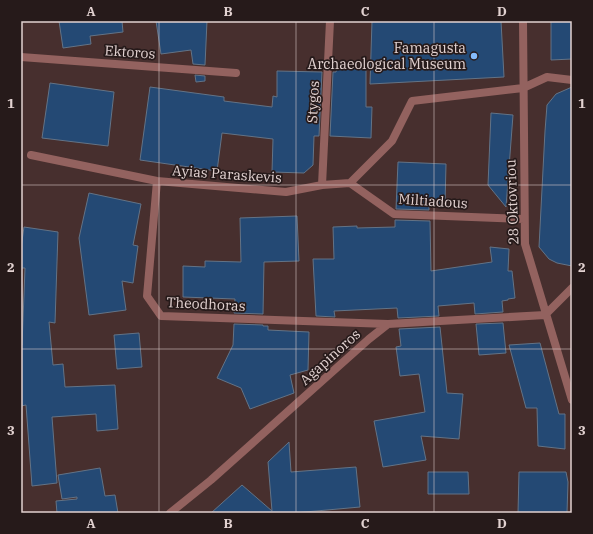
<svg xmlns="http://www.w3.org/2000/svg" width="593" height="534" font-family="'IBM Plex Serif',serif">
	<style>
		.building { fill: #244974; stroke: #637386 }
		.lines { fill: none; stroke-linecap: round; stroke-linejoin: round }
		.street { stroke: #93625f; stroke-width: 8 }
		.grid { fill: none; stroke: #e2d2d1; stroke-width: 1; stroke-opacity: 0.55 }
		.poi-dot { fill: #85bbfb; stroke: #261a1a; stroke-width: 1.5 }
		.labels { text-anchor: middle; stroke-width: 3.5; stroke-linejoin: round; paint-order: stroke }
		.poi-label { font-size: 14px; fill: #e2d2d1; stroke: #261a1a; text-anchor: end }
		.street-label { font-size: 14px; fill: #e2d2d1; stroke: #261a1a }
		.neatline { fill: none; stroke: #e2d2d1; stroke-width: 1.5 }
		.grid-label { font-size: 13px; text-anchor: middle; font-weight: bold; fill: #e2d2d1 }
	</style>
	<rect width="100%" height="100%" fill="#472f2e"/>
	<path class="building" d="M 59,21 L 122,21 L 123,32 L 90,36 L 91,44 L 63,48 Z
		M 156,21 L 207,21 L 205,65 L 193,64 L 191,50 L 161,54 Z
		M 372,21 L 501,21 L 504,77 L 370,84 Z
		M 551,21 L 572,21 L 572,59 L 551,60 Z
		M 337,68 L 366,69 L 366,107 L 372,107 L 371,138 L 330,136 L 333,72 L 336,72 Z
		M 277,71 L 322,72 L 319,136 L 314,136 L 313,165 L 304,173 L 272,172 L 273,139 L 222,133 L 217,171 L 140,160 L 150,87 L 224,97 L 224,101 L 272,107 L 273,96 L 277,97 Z
		M 195,75 L 205,76 L 205,81 L 196,82 Z
		M 50,83 L 114,92 L 108,146 L 42,138 Z
		M 572,87 L 572,266 L 557,263 L 549,259 L 539,247 L 545,131 L 547,105 L 556,94 Z
		M 491,113 L 513,115 L 506,207 L 488,185 Z
		M 398,162 L 446,164 L 445,204 L 429,204 L 429,210 L 396,209 Z
		M 89,193 L 141,204 L 133,245 L 138,246 L 133,283 L 122,281 L 126,310 L 89,315 L 79,238 Z
		M 297,216 L 299,261 L 264,262 L 263,314 L 234,313 L 235,299 L 183,297 L 183,266 L 205,267 L 205,261 L 241,262 L 240,218 Z
		M 395,220 L 430,221 L 431,271 L 492,262 L 490,247 L 509,249 L 508,271 L 512,271 L 515,298 L 508,299 L 508,300 L 502,301 L 503,312 L 475,314 L 474,303 L 438,306 L 439,316 L 398,318 L 397,308 L 334,311 L 335,317 L 316,316 L 313,259 L 334,259 L 333,227 L 357,226 L 357,228 L 395,227 Z
		M 24,227 L 58,232 L 55,323 L 49,322 L 53,365 L 63,364 L 65,387 L 115,385 L 118,429 L 97,431 L 96,414 L 52,417 L 57,483 L 32,486 L 26,405 L 21,406 L 21,345 L 22,345 L 25,268 L 21,268 L 21,248 Z
		M 503,323 L 506,353 L 479,355 L 476,324 Z
		M 234,324 L 263,325 L 263,326 L 268,326 L 268,330 L 309,332 L 308,370 L 290,375 L 294,393 L 250,409 L 241,388 L 217,378 L 233,345 Z
		M 440,327 L 447,393 L 463,394 L 459,439 L 421,436 L 426,460 L 383,467 L 374,421 L 425,412 L 419,374 L 400,376 L 396,347 L 401,346 L 399,329 Z
		M 139,333 L 142,367 L 117,369 L 114,335 Z
		M 540,343 L 559,414 L 565,414 L 565,449 L 538,446 L 537,408 L 526,408 L 509,345 Z
		M 289,442 L 291,472 L 356,467 L 360,507 L 294,513 L 211,513 L 242,485 L 272,511 L 268,462 Z
		M 100,468 L 105,496 L 115,495 L 118,513 L 57,513 L 56,501 L 77,499 L 77,497 L 62,499 L 58,475 Z
		M 428,472 L 468,472 L 469,494 L 428,494 Z
		M 519,472 L 566,472 L 568,482 L 567,513 L 518,513 Z"/>
	<g class="lines">
		<path class="street" d="M 523,21 L 525,244 L 572,400
			M 21,57 L 236,73
			M 31,155 L 157,181 L 286,192 L 322,185 L 350,183 L 392,141 L 412,101 L 523,88 L 547,77 L 572,80
			M 157,181 L 147,296 L 161,316 L 388,324
			M 350,183 L 394,214 L 524,219
			M 322,185 L 330,21
			M 170,513 L 211,480 L 369,339 L 388,324 L 545,315 L 572,288"/>
	</g>
	<path class="grid" d="M 159,21 L 159,513M 296,21 L 296,513M 434,21 L 434,513M 21,185 L 572,185M 21,349 L 572,349"/>
	<circle class="poi-dot" cx="474" cy="56" r="4"/>
	<g class="labels">
		<g class="poi-label">
			<text x="466" y="53">Famagusta<tspan x="466" dy="16">Archaeological Museum</tspan></text>
		</g>
		<g class="street-label">
			<text transform="translate(130 52) rotate(4)" y="5">Ektoros</text>
			<text transform="translate(313 102) rotate(-87)" y="5">Stygos</text>
			<text transform="translate(227 174) rotate(4)" y="5">Ayias Paraskevis</text>
			<text transform="translate(433 201) rotate(4)" y="5">Miltiadous</text>
			<text transform="translate(512 202) rotate(-92)" y="5">28 Oktovriou</text>
			<text transform="translate(206 304) rotate(3)" y="5">Theodhoras</text>
			<text transform="translate(330 357) rotate(-42)" y="5">Agapinoros</text>
		</g>
	</g>
	<rect width="593" height="534" fill="none" stroke="#261a1a" stroke-width="44"/>
	<rect x="22" y="22" width="549" height="490" class="neatline"/>
	<g class="grid-label">
		<text x="91" y="16">A</text>
		<text x="228" y="16">B</text>
		<text x="365" y="16">C</text>
		<text x="502" y="16">D</text>
		<text x="11" y="108">1</text>
		<text x="582" y="108">1</text>
		<text x="11" y="272">2</text>
		<text x="582" y="272">2</text>
		<text x="11" y="435">3</text>
		<text x="582" y="435">3</text>
		<text x="91" y="528">A</text>
		<text x="228" y="528">B</text>
		<text x="365" y="528">C</text>
		<text x="502" y="528">D</text>
	</g>
</svg>
